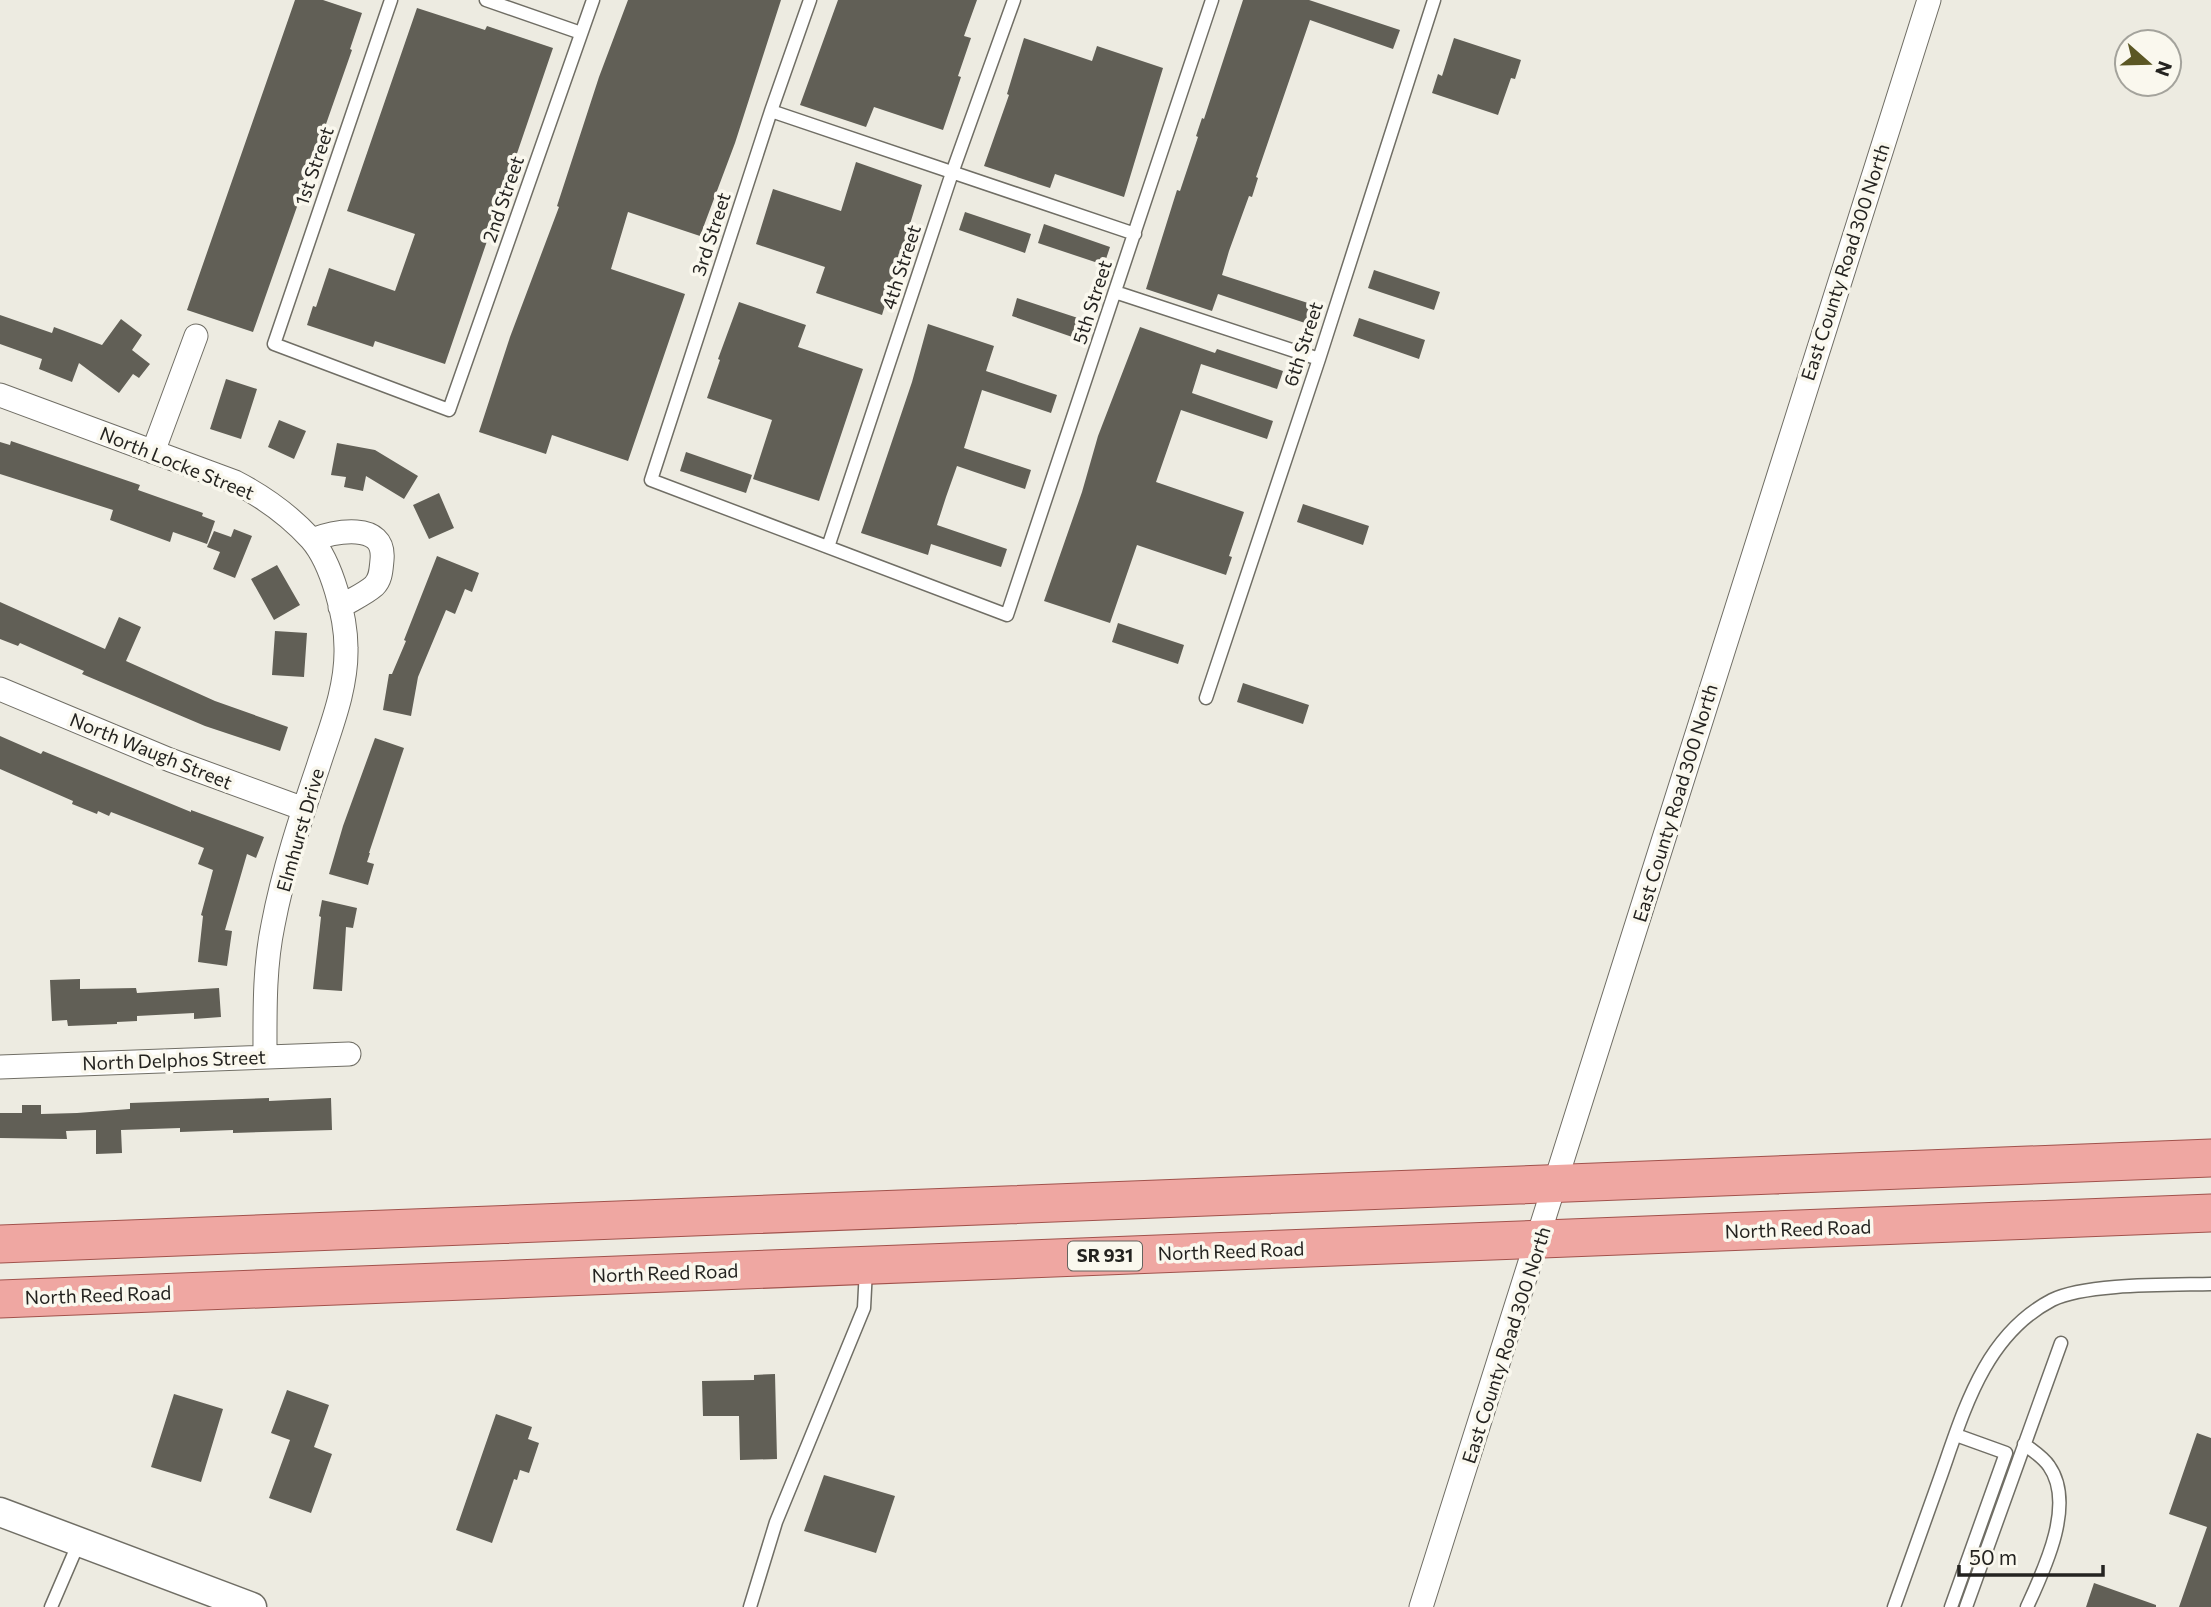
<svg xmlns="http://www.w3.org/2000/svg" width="2211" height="1607" font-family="Commissioner,sans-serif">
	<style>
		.building { fill: #615f56 }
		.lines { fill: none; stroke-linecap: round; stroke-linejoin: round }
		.service-casing { stroke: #706e65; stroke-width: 15 }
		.minor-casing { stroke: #706e65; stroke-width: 25 }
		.tertiary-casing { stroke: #706e65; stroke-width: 31 }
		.primary-casing { stroke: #a1524c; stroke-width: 39 }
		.service { stroke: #fff; stroke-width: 12 }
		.minor { stroke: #fff; stroke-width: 23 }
		.tertiary { stroke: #fff; stroke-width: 28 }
		.primary { stroke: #efa7a2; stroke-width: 37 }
		.labels { text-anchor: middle; stroke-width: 7; stroke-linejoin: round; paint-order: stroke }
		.shield { fill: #faf8ee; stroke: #64635e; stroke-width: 2 }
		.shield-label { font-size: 18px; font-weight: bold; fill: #242320 }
		.street-label { font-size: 19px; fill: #242320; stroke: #faf8ee }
	</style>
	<rect width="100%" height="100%" fill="#edebe1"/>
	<path class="building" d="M 295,0 L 323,0 L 362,13 L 350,49 L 352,50 L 253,332 L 187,310 Z
		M 628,0 L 781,0 L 735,143 L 700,236 L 628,212 L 611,269 L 685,294 L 628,461 L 552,435 L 546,454 L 479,432 L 510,337 L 559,207 L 557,206 L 599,77 Z
		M 838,0 L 977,0 L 964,36 L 971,38 L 958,76 L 961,77 L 943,130 L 874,107 L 866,127 L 800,105 Z
		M 1243,0 L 1309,0 L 1400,30 L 1393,49 L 1310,20 L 1256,177 L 1258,178 L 1252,197 L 1249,196 L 1229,251 L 1222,275 L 1311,304 L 1305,323 L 1218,294 L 1212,311 L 1146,289 L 1177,190 L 1180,191 L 1198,137 L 1196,136 L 1202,118 L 1204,119 Z
		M 417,8 L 485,30 L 487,26 L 553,48 L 445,364 L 375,341 L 373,347 L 307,325 L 313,306 L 316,307 L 329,268 L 395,291 L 415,234 L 347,211 Z
		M 1024,38 L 1092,61 L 1097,46 L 1163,68 L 1124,197 L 1055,174 L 1050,188 L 984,166 L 1009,95 L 1007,94 Z
		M 1454,38 L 1521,60 L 1515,79 L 1511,78 L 1498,115 L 1432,93 L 1438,74 L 1442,76 Z
		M 856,162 L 922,185 L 882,315 L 816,293 L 825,267 L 756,244 L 773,189 L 841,211 Z
		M 965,212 L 1031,234 L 1025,253 L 959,230 Z
		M 1044,224 L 1110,247 L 1104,265 L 1038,243 Z
		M 1374,270 L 1440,292 L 1434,310 L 1368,288 Z
		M 1017,298 L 1084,320 L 1078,339 L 1012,316 Z
		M 739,302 L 806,325 L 798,347 L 863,369 L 819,501 L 753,479 L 772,420 L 707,398 L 720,360 L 718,359 Z
		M 0,315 L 52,333 L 54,327 L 102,345 L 121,319 L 142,335 L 132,350 L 150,364 L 139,378 L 133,374 L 119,393 L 79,363 L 72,382 L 39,369 L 42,359 L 0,344 Z
		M 1359,318 L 1425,340 L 1419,359 L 1353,336 Z
		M 928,324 L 994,346 L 986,371 L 1057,395 L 1051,413 L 982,390 L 964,448 L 1031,470 L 1025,489 L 957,466 L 946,497 L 937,525 L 1007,549 L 1001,567 L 931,544 L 928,555 L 861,533 L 912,382 Z
		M 1140,327 L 1215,353 L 1217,349 L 1283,371 L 1277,389 L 1201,364 L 1192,393 L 1273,421 L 1267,439 L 1181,410 L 1156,482 L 1244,512 L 1229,556 L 1232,557 L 1226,575 L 1137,545 L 1110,623 L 1044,601 L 1082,492 L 1098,436 Z
		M 226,379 L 257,389 L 241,439 L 210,429 Z
		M 279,420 L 306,431 L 294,459 L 268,447 Z
		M 11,441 L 140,485 L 138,490 L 203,513 L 202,516 L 215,521 L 207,544 L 173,532 L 170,542 L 110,520 L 113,510 L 0,474 L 0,442 L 10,445 Z
		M 337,443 L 375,450 L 418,476 L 404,499 L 366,476 L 363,491 L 344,487 L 346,477 L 331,475 Z
		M 686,452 L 752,475 L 746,493 L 680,471 Z
		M 439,493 L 454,528 L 429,539 L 413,505 Z
		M 1303,504 L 1369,526 L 1363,545 L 1297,522 Z
		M 234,529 L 252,536 L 235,578 L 213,569 L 220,552 L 207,547 L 214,531 L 231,537 Z
		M 437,556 L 479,573 L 472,592 L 465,589 L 455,614 L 446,610 L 418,677 L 411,716 L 383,710 L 389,674 L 392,674 L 406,641 L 404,640 Z
		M 277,565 L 300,605 L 274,620 L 251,579 Z
		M 0,602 L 105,649 L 119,617 L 141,627 L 126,661 L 215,701 L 288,727 L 280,751 L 205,726 L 82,674 L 84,671 L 20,643 L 18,646 L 0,639 Z
		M 1118,623 L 1184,645 L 1178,664 L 1112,642 Z
		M 275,631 L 307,633 L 304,677 L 272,675 Z
		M 1243,683 L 1309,705 L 1303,724 L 1237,702 Z
		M 0,736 L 41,754 L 43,751 L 191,812 L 191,810 L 264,837 L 256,858 L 247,854 L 225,930 L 232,931 L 227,966 L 198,962 L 203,916 L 201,915 L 213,870 L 198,864 L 204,848 L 111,812 L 109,816 L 98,811 L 97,814 L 72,804 L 73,801 L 0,769 Z
		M 375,738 L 404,748 L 369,853 L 370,853 L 367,862 L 374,864 L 368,885 L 329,874 L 343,826 Z
		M 322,900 L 357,908 L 353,928 L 346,927 L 342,991 L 313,989 L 321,917 L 319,916 Z
		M 80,979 L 80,989 L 136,988 L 137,993 L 219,988 L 221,1017 L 194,1019 L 194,1013 L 137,1016 L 137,1021 L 117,1022 L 117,1024 L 68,1026 L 67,1020 L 52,1021 L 50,980 Z
		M 269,1098 L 269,1101 L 331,1098 L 332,1130 L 233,1133 L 233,1130 L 180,1132 L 180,1128 L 121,1130 L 122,1153 L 96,1154 L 96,1130 L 66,1131 L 67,1139 L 0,1138 L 0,1113 L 22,1113 L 22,1105 L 41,1105 L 41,1114 L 77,1113 L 130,1109 L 130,1103 Z
		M 775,1374 L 777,1459 L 740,1460 L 739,1416 L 703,1416 L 702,1381 L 754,1380 L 754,1375 Z
		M 287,1390 L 329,1405 L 314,1447 L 332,1454 L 311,1513 L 269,1498 L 290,1440 L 271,1433 Z
		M 174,1394 L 223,1409 L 201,1482 L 151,1467 Z
		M 496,1414 L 532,1427 L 528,1439 L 539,1443 L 529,1473 L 520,1470 L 517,1480 L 514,1479 L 492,1543 L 456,1530 Z
		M 2197,1433 L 2211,1438 L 2211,1607 L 2179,1607 L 2207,1527 L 2169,1514 Z
		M 824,1475 L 895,1496 L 876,1553 L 804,1531 Z
		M 2094,1583 L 2156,1605 L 2156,1607 L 2086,1607 Z"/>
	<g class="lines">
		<g class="service-casing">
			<path id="service" d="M 391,0 L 274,344 L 449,410 L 593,0
				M 486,0 L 581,33
				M 810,0 L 771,111 L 651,480 L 1007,615 L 1212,0
				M 771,111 L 1135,234
				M 1115,292 L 1319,359
				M 828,547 L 952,173 L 1014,0
				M 1206,698 L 1319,359 L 1434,0
				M 2024,1444 C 2033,1451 2043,1457 2049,1466 C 2076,1504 2044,1570 2027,1607
				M 51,1607 L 79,1542
				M 750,1607 L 776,1522 L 864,1308 L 866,1269
				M 1894,1607 C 1909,1565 1924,1523 1939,1481 C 1963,1414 1983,1336 2052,1300 C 2086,1283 2171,1285 2211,1284
				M 1951,1607 L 2006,1453 L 1956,1435
				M 1966,1607 L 2061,1343"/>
		</g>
		<g class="minor-casing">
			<path id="minor" d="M 0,395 L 235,482 C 262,496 290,516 311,539 C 332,563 346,617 346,648 C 347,689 330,729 318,767 C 301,817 283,872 273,925 C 264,968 265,1013 265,1057
				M 153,452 L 196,336
				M 312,540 C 333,532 386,520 382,560 C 381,570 381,579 374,586 C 365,594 351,600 340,607
				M 0,689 L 170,760 L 304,809
				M 0,1067 L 349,1054
				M 1421,1607 C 1594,1072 1757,535 1929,0"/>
		</g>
		<g class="tertiary-casing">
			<path id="tertiary" d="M 0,1512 L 252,1607"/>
		</g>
		<g class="primary-casing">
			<path id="primary" d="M 0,1244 L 2211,1158
				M 0,1299 L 2211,1213"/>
		</g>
		<use href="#service" class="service"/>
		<use href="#minor" class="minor"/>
		<use href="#tertiary" class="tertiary"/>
		<use href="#primary" class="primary"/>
	</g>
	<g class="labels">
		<rect class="shield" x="1068" y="1241.5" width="74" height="29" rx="5"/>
		<g class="shield-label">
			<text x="1105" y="1262">SR 931</text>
		</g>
		<g class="street-label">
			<text transform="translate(314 166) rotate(-71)" y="7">1st Street</text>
			<text transform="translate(503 199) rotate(-71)" y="7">2nd Street</text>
			<text transform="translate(711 234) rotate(-72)" y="7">3rd Street</text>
			<text transform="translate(1845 262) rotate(-72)" y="7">East County Road 300 North</text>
			<text transform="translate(901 267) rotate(-72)" y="7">4th Street</text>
			<text transform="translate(1092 302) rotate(-72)" y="7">5th Street</text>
			<text transform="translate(1303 344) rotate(-72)" y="7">6th Street</text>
			<text transform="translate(177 463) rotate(22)" y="7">North Locke Street</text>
			<text transform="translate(151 751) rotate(22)" y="7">North Waugh Street</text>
			<text transform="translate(1675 803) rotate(-73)" y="7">East County Road 300 North</text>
			<text transform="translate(300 830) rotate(-74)" y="7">Elmhurst Drive</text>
			<text transform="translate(174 1060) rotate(-2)" y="7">North Delphos Street</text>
			<text transform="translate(1798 1229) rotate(-2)" y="7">North Reed Road</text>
			<text transform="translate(1231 1251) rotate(-2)" y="7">North Reed Road</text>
			<text transform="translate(665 1273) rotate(-2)" y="7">North Reed Road</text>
			<text transform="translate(98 1295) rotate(-2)" y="7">North Reed Road</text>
			<text transform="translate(1506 1345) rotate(-72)" y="7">East County Road 300 North</text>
		</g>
	</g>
	<g transform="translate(2148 63) rotate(110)"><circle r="33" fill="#faf8ee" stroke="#a4a39c" stroke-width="2"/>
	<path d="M0-5L12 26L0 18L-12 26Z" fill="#5b5724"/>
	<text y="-10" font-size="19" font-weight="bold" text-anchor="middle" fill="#242320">N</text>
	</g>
	<path d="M1959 1565v10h144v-10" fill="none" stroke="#242320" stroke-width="3.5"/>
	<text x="1969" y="1565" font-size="21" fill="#242320" stroke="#faf8ee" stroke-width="5" paint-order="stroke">50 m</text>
</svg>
